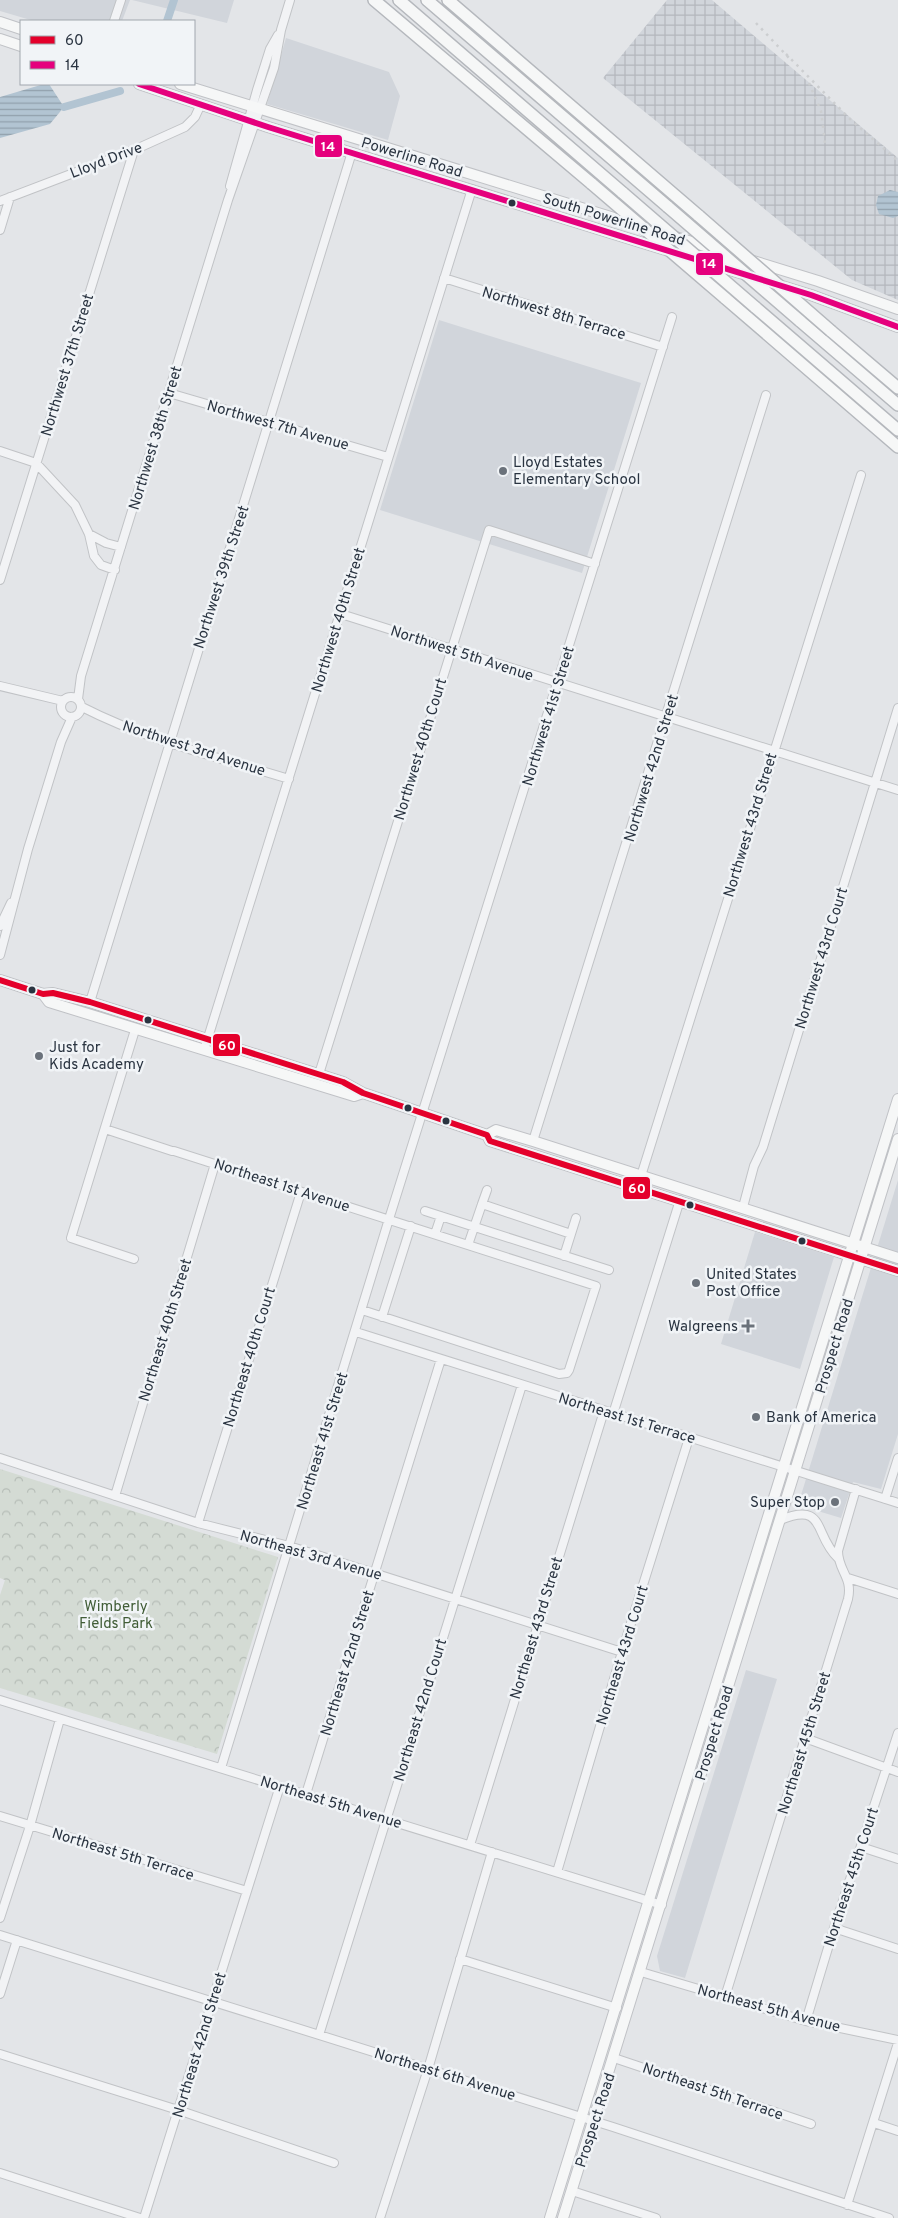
<svg xmlns="http://www.w3.org/2000/svg" width="898" height="2218" font-family="Overpass,sans-serif">
	<style>
		.built { fill: #d1d5db }
		.industrial { fill: url(#industrial-grid) }
		.park { fill: url(#park-crowns) }
		.water { fill: url(#water-rules) }
		.lines { fill: none; stroke-linecap: round; stroke-linejoin: round }
		.canal { stroke: #b2c4d2; stroke-width: 8 }
		.minor-casing { stroke: #c1c3c6; stroke-width: 10 }
		.major-casing { stroke: #c0c2c6; stroke-width: 12 }
		.highway-casing { stroke: #b5b8bd; stroke-width: 14 }
		.minor { stroke: #f2f3f5; stroke-width: 8 }
		.major { stroke: #f6f7f7; stroke-width: 10 }
		.highway { stroke: #f6f7f7; stroke-width: 11 }
		.rail { stroke: #ccced0; stroke-width: 2.5; stroke-dasharray: 2.5 5; stroke-linecap: butt }
		.highway-bridge-casing { stroke: #b5b8bd; stroke-width: 14; stroke-linecap: butt }
		.highway-bridge { stroke: #f6f7f7; stroke-width: 11 }
		.bus-1-casing { stroke: #f1f4f7; stroke-width: 10 }
		.bus-2-casing { stroke: #f1f4f7; stroke-width: 10 }
		.bus-1 { stroke: #e4002b; stroke-width: 6 }
		.bus-2 { stroke: #e5007d; stroke-width: 6 }
		.bus-dot { fill: #2a3441; stroke: #f1f4f7; stroke-width: 2 }
		.poi-dot { fill: #6b727b; stroke: #f1f4f7; stroke-width: 2 }
		.labels { text-anchor: middle; stroke-width: 5; stroke-linejoin: round; paint-order: stroke }
		.street-label { font-size: 15px; fill: #2a3441; stroke: #f1f4f7 }
		.poi-label { font-size: 15px; fill: #2a3441; stroke: #f1f4f7; text-anchor: start }
		.park-label { font-size: 15px; fill: #415d37; stroke: #f1f4f7 }
		.line-badge { stroke: #f1f4f7; stroke-width: 2 }
		.badge-label { font-size: 14px; text-anchor: middle; font-weight: bold; fill: #fff }
	</style>
	<defs>
		<pattern id="industrial-grid" width="8" height="8" patternUnits="userSpaceOnUse" patternTransform="scale(1.25)"><rect width="8" height="8" fill="#d1d5db"/><path d="M0 4h8M4 0v8" fill="none" stroke="#b4b7bd"/></pattern>
		<pattern id="park-crowns" width="20" height="18" patternUnits="userSpaceOnUse" patternTransform="scale(1.25)"><rect width="20" height="18" fill="#d4dbd4"/><path d="M2 6a3 3 0 1 1 6 0M12 15a3 3 0 1 1 6 0" fill="none" stroke="#b6bdb7"/></pattern>
		<pattern id="water-rules" width="6" height="5" patternUnits="userSpaceOnUse" patternTransform="scale(1.25)"><rect width="6" height="5" fill="#b2c4d2"/><path d="M0 2.5h6" fill="none" stroke="#91a0ac"/></pattern>
	</defs>
	<rect width="100%" height="100%" fill="#e3e5e8"/>
	<path class="built" d="M 0,0 L 130,0 L 122,21 L 34,21 L 0,11 Z
		M 132,0 L 234,0 L 227,23 Z
		M 286,38 L 389,72 L 400,96 L 388,140 L 267,104 Z
		M 439,320 L 641,383 L 582,573 L 380,510 Z
		M 898,1180 L 898,1434 L 881,1489 L 853,1482 L 841,1518 L 798,1505 Z
		M 755,1232 L 834,1257 L 800,1369 L 721,1344 Z
		M 746,1670 L 777,1679 L 685,1978 L 660,1971 L 657,1956 Z"/>
	<path class="industrial" d="M 667,0 L 712,0 L 898,158 L 898,300 L 852,280 L 603,78 Z"/>
	<path class="park" d="M 0,1469 L 278,1557 L 217,1754 L 0,1688 L 0,1595 L 5,1580 L 0,1578 Z"/>
	<path class="water" d="M 44,84 L 49,84 L 64,107 L 50,124 L 0,138 L 0,97 Z
		M 890,190 L 898,192 L 898,216 L 893,218 L 879,214 L 876,205 L 878,196 Z"/>
	<g class="lines">
		<path class="canal" d="M 167,21 L 174,0
			M 64,107 L 120,91"/>
		<g class="minor-casing">
			<path id="minor" d="M 114,21 L 121,0
				M 230,186 L 257,90 L 270,49 L 278,35
				M 0,201 L 134,150 L 185,127 L 195,117 L 201,104
				M 0,230 L 10,197
				M 444,278 L 663,347
				M 169,393 L 388,457
				M 0,451 L 36,463 L 75,505 L 89,534 L 94,556 L 101,565 L 115,570
				M 89,534 L 106,543 L 121,547
				M 0,580 L 134,150
				M 341,614 L 898,790
				M 0,686 L 63,701
				M61 707a10 10 0 1 1 20 0a10 10 0 1 1-20 0Z
				M 78,699 L 81,676 L 228,200 L 274,68 L 281,30 L 290,0
				M 82,707 C 146,740 220,758 289,779
				M 0,926 L 11,903
				M 0,955 L 28,849 L 61,742 L 72,717
				M 90,1002 L 352,152
				M 206,1044 L 472,189
				M 319,1074 L 489,530 L 595,564
				M 105,1129 L 172,1151
				M 533,1141 L 766,395
				M 174,1151 L 596,1286 L 569,1370 L 567,1373 L 559,1374 L 362,1310
				M 641,1176 L 861,475
				M 487,1190 L 482,1204 L 571,1234
				M 743,1207 L 754,1166 L 763,1147 L 898,708
				M 425,1211 L 609,1270
				M 435,1234 L 441,1216
				M 468,1245 L 482,1204
				M 564,1256 L 576,1218
				M 134,1259 L 71,1238 L 135,1030
				M 382,1317 L 411,1226
				M 356,1332 L 898,1503
				M 613,1414 L 680,1200
				M 0,1458 L 198,1523 L 289,1546 L 622,1652
				M 115,1496 L 215,1164
				M 885,1499 L 898,1458
				M 780,1520 C 827,1501 813,1535 838,1558
				M 198,1523 L 301,1192
				M 848,1578 L 898,1594
				M 0,1700 L 662,1905
				M 805,1738 L 898,1772
				M 221,1768 L 389,1219 L 672,317
				M 306,1794 L 441,1359
				M 0,1816 L 247,1891
				M 470,1845 L 604,1411
				M 861,1847 L 898,1859
				M 557,1872 L 622,1652 L 689,1438
				M 0,1918 L 30,1826 L 60,1719
				M 834,1928 L 898,1949
				M 0,1935 L 613,2127 L 889,2218
				M 460,1959 L 617,2008
				M 641,1972 L 806,2021 L 898,2040
				M 0,1994 L 17,1940
				M 725,1997 L 848,1599 C 853,1577 838,1571 838,1551 L 856,1489
				M 806,2021 L 834,1928 L 898,1733
				M 319,2035 L 522,1385
				M 0,2054 L 178,2110 L 334,2163
				M 614,2058 L 811,2124
				M 874,2123 L 898,2131
				M 0,2173 L 140,2218
				M 572,2191 L 656,2218
				M 847,2205 L 898,2043
				M 144,2218 L 280,1786
				M 380,2218 L 428,2069 L 492,1852"/>
		</g>
		<g class="major-casing">
			<path id="major" d="M 0,22 L 21,29
				M 0,39 L 21,46
				M 139,84 L 268,127 L 811,295 L 898,327
				M 180,84 L 818,281 L 898,309
				M 0,980 L 43,994 L 53,993 L 90,1002 L 343,1082 L 363,1093 L 487,1135 L 490,1141 L 898,1271
				M 43,994 L 49,1002 L 354,1096 L 363,1093
				M 487,1135 L 496,1130 L 533,1141 L 898,1258
				M 550,2218 L 898,1099
				M 563,2218 L 898,1139"/>
		</g>
		<g class="highway-casing">
			<path id="highway" d="M 374,0 L 592,184
				M 399,0 L 623,193
				M 427,0 L 668,207
				M 448,0 L 699,216
				M 725,298 L 898,447
				M 755,307 L 898,430
				M 800,321 L 898,405
				M 831,331 L 898,388"/>
		</g>
		<use href="#minor" class="minor"/>
		<use href="#major" class="major"/>
		<use href="#highway" class="highway"/>
		<path class="rail" d="M 756,23 L 790,59
			M 786,54 L 851,120 L 898,161
			M 809,83 L 821,111 L 825,143"/>
		<g class="highway-bridge-casing">
			<path id="highway-bridge" d="M 592,184 L 725,298
				M 623,193 L 755,307
				M 668,207 L 800,321
				M 699,216 L 831,331"/>
		</g>
		<use href="#highway-bridge" class="highway-bridge"/>
		<g class="bus-1-casing">
			<path id="bus-1" d="M 0,980 L 43,994 L 53,993 L 90,1002 L 343,1082 L 363,1093 L 487,1135 L 490,1141 L 898,1271"/>
		</g>
		<g class="bus-2-casing">
			<path id="bus-2" d="M 139,84 L 268,127 L 811,295 L 898,327"/>
		</g>
		<use href="#bus-1" class="bus-1"/>
		<use href="#bus-2" class="bus-2"/>
	</g>
	<g class="bus-dot">
		<circle cx="512" cy="203" r="4.5"/>
		<circle cx="32" cy="990" r="4.5"/>
		<circle cx="148" cy="1020" r="4.5"/>
		<circle cx="408" cy="1108" r="4.5"/>
		<circle cx="446" cy="1121" r="4.5"/>
		<circle cx="690" cy="1205" r="4.5"/>
		<circle cx="802" cy="1241" r="4.5"/>
	</g>
	<g class="poi-dot">
		<circle cx="503" cy="471" r="5"/>
		<circle cx="39" cy="1056" r="5"/>
		<circle cx="696" cy="1283" r="5"/>
		<path d="M745.5 1318.5h5v5h5v5h-5v5h-5v-5h-5v-5h5z"/>
		<circle cx="756" cy="1417" r="5"/>
		<circle cx="835" cy="1502" r="5"/>
	</g>
	<g class="labels">
		<g class="street-label">
			<text transform="translate(412 157) rotate(17)" y="5">Powerline Road</text>
			<text transform="translate(106 160) rotate(-21)" y="5">Lloyd Drive</text>
			<text transform="translate(614 219) rotate(17)" y="5">South Powerline Road</text>
			<text transform="translate(554 313) rotate(17)" y="5">Northwest 8th Terrace</text>
			<text transform="translate(67 365) rotate(-73)" y="5">Northwest 37th Street</text>
			<text transform="translate(278 425) rotate(16)" y="5">Northwest 7th Avenue</text>
			<text transform="translate(155 438) rotate(-73)" y="5">Northwest 38th Street</text>
			<text transform="translate(221 577) rotate(-72)" y="5">Northwest 39th Street</text>
			<text transform="translate(338 620) rotate(-73)" y="5">Northwest 40th Street</text>
			<text transform="translate(462 653) rotate(18)" y="5">Northwest 5th Avenue</text>
			<text transform="translate(548 716) rotate(-73)" y="5">Northwest 41st Street</text>
			<text transform="translate(194 748) rotate(18)" y="5">Northwest 3rd Avenue</text>
			<text transform="translate(420 749) rotate(-73)" y="5">Northwest 40th Court</text>
			<text transform="translate(651 768) rotate(-73)" y="5">Northwest 42nd Street</text>
			<text transform="translate(750 825) rotate(-73)" y="5">Northwest 43rd Street</text>
			<text transform="translate(821 958) rotate(-73)" y="5">Northwest 43rd Court</text>
			<text transform="translate(282 1185) rotate(18)" y="5">Northeast 1st Avenue</text>
			<text transform="translate(165 1330) rotate(-73)" y="5">Northeast 40th Street</text>
			<text transform="translate(834 1346) rotate(-73)" y="5">Prospect Road</text>
			<text transform="translate(249 1357) rotate(-73)" y="5">Northeast 40th Court</text>
			<text transform="translate(627 1418) rotate(17)" y="5">Northeast 1st Terrace</text>
			<text transform="translate(322 1441) rotate(-73)" y="5">Northeast 41st Street</text>
			<text transform="translate(311 1555) rotate(16)" y="5">Northeast 3rd Avenue</text>
			<text transform="translate(536 1628) rotate(-73)" y="5">Northeast 43rd Street</text>
			<text transform="translate(622 1655) rotate(-73)" y="5">Northeast 43rd Court</text>
			<text transform="translate(347 1663) rotate(-73)" y="5">Northeast 42nd Street</text>
			<text transform="translate(420 1710) rotate(-73)" y="5">Northeast 42nd Court</text>
			<text transform="translate(714 1733) rotate(-73)" y="5">Prospect Road</text>
			<text transform="translate(804 1743) rotate(-73)" y="5">Northeast 45th Street</text>
			<text transform="translate(331 1802) rotate(17)" y="5">Northeast 5th Avenue</text>
			<text transform="translate(123 1854) rotate(17)" y="5">Northeast 5th Terrace</text>
			<text transform="translate(851 1877) rotate(-72)" y="5">Northeast 45th Court</text>
			<text transform="translate(769 2008) rotate(15)" y="5">Northeast 5th Avenue</text>
			<text transform="translate(199 2045) rotate(-73)" y="5">Northeast 42nd Street</text>
			<text transform="translate(445 2074) rotate(17)" y="5">Northeast 6th Avenue</text>
			<text transform="translate(713 2091) rotate(19)" y="5">Northeast 5th Terrace</text>
			<text transform="translate(595 2120) rotate(-72)" y="5">Prospect Road</text>
		</g>
		<g class="poi-label">
			<text x="513" y="467">Lloyd Estates<tspan x="513" dy="17">Elementary School</tspan></text>
			<text x="49" y="1052">Just for<tspan x="49" dy="17">Kids Academy</tspan></text>
			<text x="706" y="1279">United States<tspan x="706" dy="17">Post Office</tspan></text>
			<text x="738" y="1331" text-anchor="end">Walgreens</text>
			<text x="766" y="1422">Bank of America</text>
			<text x="825" y="1507" text-anchor="end">Super Stop</text>
		</g>
		<g class="park-label">
			<text x="116" y="1611">Wimberly<tspan x="116" dy="17">Fields Park</tspan></text>
		</g>
	</g>
	<g class="line-badge">
		<rect x="314" y="134" width="29" height="24" rx="5" fill="#e5007d"/>
		<rect x="695" y="252" width="29" height="24" rx="5" fill="#e5007d"/>
		<rect x="212" y="1033" width="29" height="24" rx="5" fill="#e4002b"/>
		<rect x="622" y="1176" width="29" height="24" rx="5" fill="#e4002b"/>
	</g>
	<g class="badge-label">
		<text x="328" y="151">14</text>
		<text x="709" y="268">14</text>
		<text x="227" y="1050">60</text>
		<text x="637" y="1193">60</text>
	</g>
	<rect x="20" y="20" width="175" height="65" fill="#f1f4f7" stroke="#a1a7ae"/>
	<rect x="30" y="36" width="25" height="8" fill="#e4002b" stroke="#a1a7ae"/>
	<text x="65" y="45" font-size="15" fill="#2a3441">60</text>
	<rect x="30" y="61" width="25" height="8" fill="#e5007d" stroke="#a1a7ae"/>
	<text x="65" y="70" font-size="15" fill="#2a3441">14</text>
</svg>
